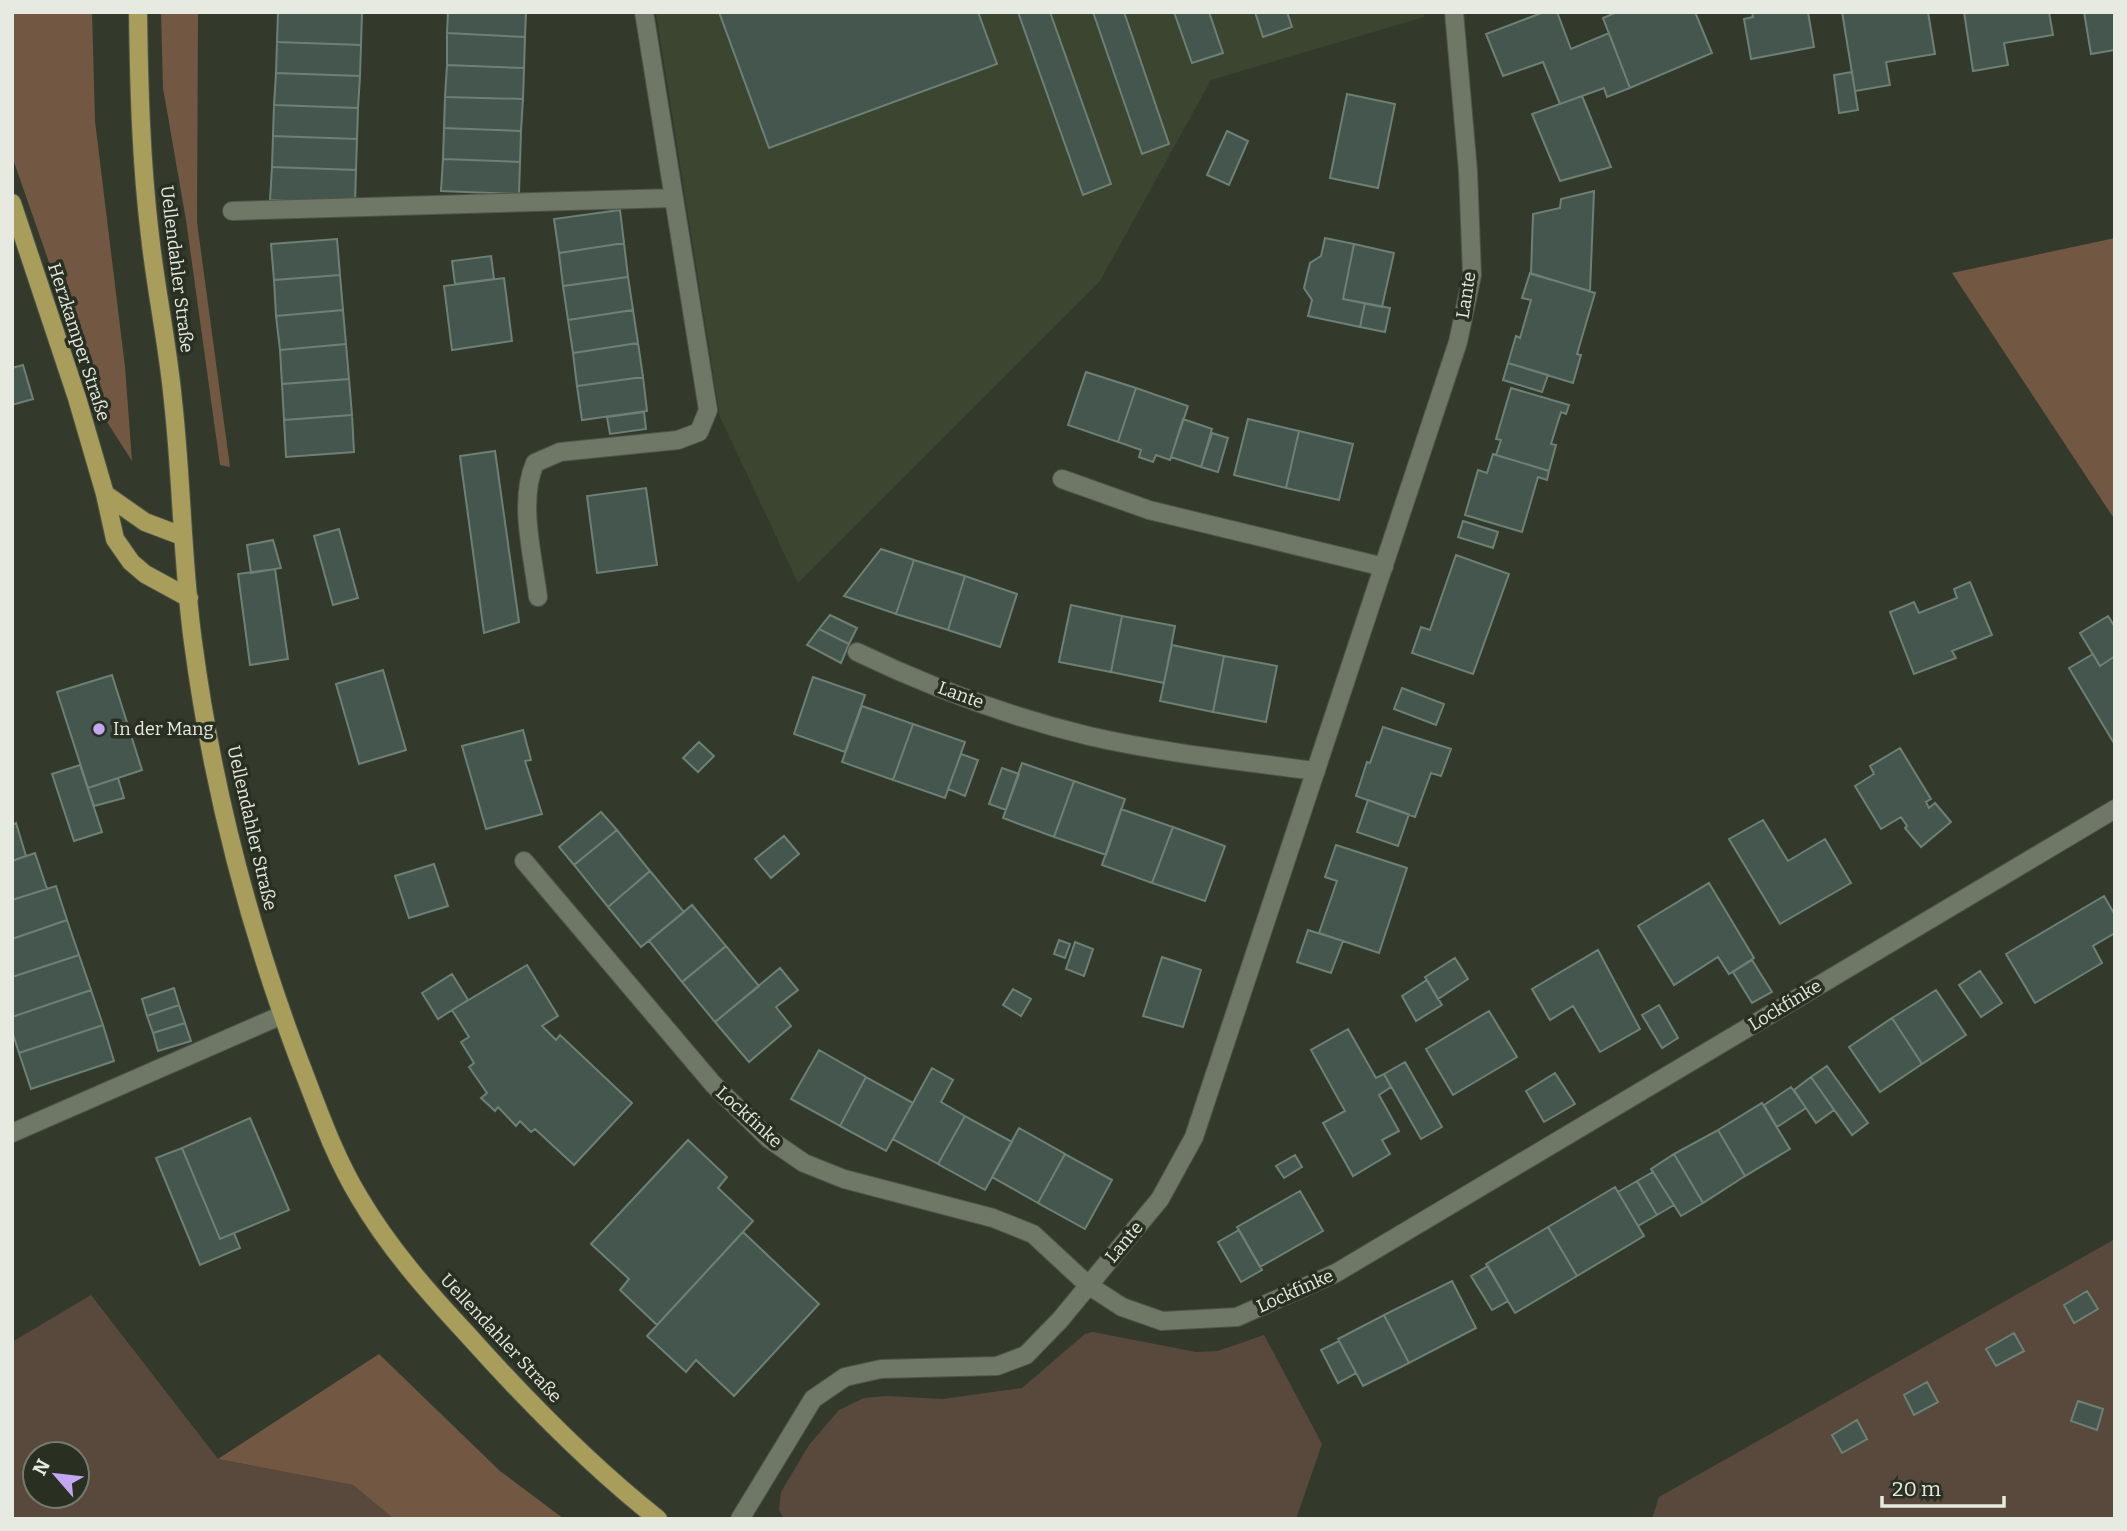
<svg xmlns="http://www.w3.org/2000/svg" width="2127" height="1531" font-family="Bitter,serif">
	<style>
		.built { fill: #3b4530 }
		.green { fill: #59493c; fill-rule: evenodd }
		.forest { fill: #725843 }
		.building { fill: #44564e; stroke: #6d8076; stroke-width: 2 }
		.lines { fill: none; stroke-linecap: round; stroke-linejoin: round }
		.minor-casing { stroke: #4f5549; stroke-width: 20 }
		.major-casing { stroke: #4f5549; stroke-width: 20 }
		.minor { stroke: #6f7767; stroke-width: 18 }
		.major { stroke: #a99d5c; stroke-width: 18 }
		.poi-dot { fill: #c3a7f2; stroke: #293022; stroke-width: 2.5 }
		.labels { text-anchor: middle; stroke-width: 7; stroke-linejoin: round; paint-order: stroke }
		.street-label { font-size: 18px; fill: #e6eae1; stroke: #293022 }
		.poi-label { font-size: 18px; fill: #e6eae1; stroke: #293022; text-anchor: start }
	</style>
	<rect width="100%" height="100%" fill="#333a2c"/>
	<path class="built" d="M 656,12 L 1424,12 L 1424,17 L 1211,80 L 1100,281 L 798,583 L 720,417 Z"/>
	<path class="green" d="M 2115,1239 L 2115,1519 L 1652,1519 L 1659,1497 Z
		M 91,1295 L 218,1459 L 353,1485 L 394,1519 L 12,1519 L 12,1342 ZM 35,1454 L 77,1454 L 77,1496 L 35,1496 Z
		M 1093,1332 L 1196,1352 L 1218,1351 L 1264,1335 L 1322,1444 L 1296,1519 L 784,1519 L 779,1510 L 781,1492 L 809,1445 L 839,1410 L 864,1398 L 886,1396 L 943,1399 L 1022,1388 L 1085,1334 Z"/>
	<path class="forest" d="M 12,12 L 92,12 L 95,121 L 125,367 L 132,461 L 102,414 L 14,162 Z
		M 161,12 L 198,12 L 197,222 L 230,467 L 220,465 L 186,220 L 163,88 Z
		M 2115,238 L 2115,520 L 1952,273 Z
		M 379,1354 L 500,1471 L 564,1519 L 394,1519 L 353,1485 L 218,1459 Z"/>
	<path class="building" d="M 278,12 L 362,13 L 361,45 L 277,42 Z
		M 448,12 L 526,12 L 525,37 L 447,33 Z
		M 719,12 L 978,12 L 997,64 L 769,148 Z
		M 1018,12 L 1050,12 L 1111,184 L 1083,195 Z
		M 1093,12 L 1124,12 L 1169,144 L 1142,154 Z
		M 1174,12 L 1209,12 L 1223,53 L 1192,63 Z
		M 1255,12 L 1287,12 L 1292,27 L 1263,37 Z
		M 1544,12 L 1557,12 L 1571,49 L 1609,33 L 1630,88 L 1607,97 L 1604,88 L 1560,104 L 1543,62 L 1503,76 L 1486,34 Z
		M 1617,12 L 1695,12 L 1712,53 L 1630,88 L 1603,18 Z
		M 1752,12 L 1808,12 L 1814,47 L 1751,59 L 1744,19 L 1753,17 Z
		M 1842,12 L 1928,12 L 1935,54 L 1886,62 L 1890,85 L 1855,91 Z
		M 1964,12 L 2049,12 L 2053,35 L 2004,43 L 2008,65 L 1973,71 Z
		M 2084,12 L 2115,12 L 2115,50 L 2091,54 Z
		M 447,33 L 525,37 L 524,68 L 447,65 Z
		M 277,42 L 361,45 L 360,76 L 276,73 Z
		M 447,65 L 524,68 L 523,99 L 445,97 Z
		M 1852,72 L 1858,110 L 1839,113 L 1834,75 Z
		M 276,73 L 360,76 L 358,108 L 274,105 Z
		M 1347,94 L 1395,104 L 1378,188 L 1330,178 Z
		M 1582,96 L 1611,167 L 1560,181 L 1532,114 Z
		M 445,97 L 523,99 L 521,131 L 444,128 Z
		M 274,105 L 358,108 L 357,139 L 273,136 Z
		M 444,128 L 521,131 L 520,162 L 443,159 Z
		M 1227,131 L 1248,141 L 1229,185 L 1207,175 Z
		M 273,136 L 357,139 L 356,170 L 272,167 Z
		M 443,159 L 520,162 L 519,194 L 441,191 Z
		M 272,167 L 356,170 L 355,203 L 270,200 Z
		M 1594,191 L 1590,291 L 1531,274 L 1533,214 L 1560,208 L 1561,199 Z
		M 620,210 L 624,243 L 559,253 L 554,219 Z
		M 1325,238 L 1354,244 L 1343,299 L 1365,303 L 1360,327 L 1308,316 L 1312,300 L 1304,288 L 1310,263 L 1321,256 Z
		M 337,239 L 340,275 L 274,280 L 271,244 Z
		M 624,243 L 628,277 L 563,286 L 559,253 Z
		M 1354,244 L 1394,253 L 1382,307 L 1343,299 Z
		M 491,256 L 494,279 L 455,284 L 452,261 Z
		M 1530,273 L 1595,293 L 1577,354 L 1581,355 L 1573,383 L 1508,363 L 1516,336 L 1520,338 L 1531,300 L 1522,298 Z
		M 340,275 L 343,310 L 276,316 L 274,280 Z
		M 628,277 L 633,310 L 568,320 L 563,286 Z
		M 504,278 L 512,341 L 452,350 L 444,286 Z
		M 1365,303 L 1390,308 L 1385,332 L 1360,327 Z
		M 343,310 L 346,344 L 280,350 L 276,316 Z
		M 633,310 L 638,343 L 573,353 L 568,320 Z
		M 638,343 L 643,377 L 577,386 L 573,353 Z
		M 346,344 L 349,379 L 282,384 L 280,350 Z
		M 1508,363 L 1548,375 L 1542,392 L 1503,380 Z
		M 23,365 L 33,399 L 12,405 L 12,368 Z
		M 1086,372 L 1136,388 L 1118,442 L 1068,425 Z
		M 643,377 L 647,411 L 582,420 L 577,386 Z
		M 349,379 L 352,415 L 284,420 L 282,384 Z
		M 1136,388 L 1188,406 L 1170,460 L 1156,455 L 1153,462 L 1139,457 L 1141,450 L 1118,442 Z
		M 1511,388 L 1569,405 L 1566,414 L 1561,412 L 1551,444 L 1556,445 L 1549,471 L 1496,455 L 1501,440 L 1496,439 Z
		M 644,412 L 646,429 L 610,434 L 607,417 Z
		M 352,415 L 354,452 L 286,457 L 284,420 Z
		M 1183,419 L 1212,429 L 1201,467 L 1171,457 Z
		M 1248,419 L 1299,431 L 1286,488 L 1234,475 Z
		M 1299,431 L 1353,444 L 1339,500 L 1286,488 Z
		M 1212,433 L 1228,438 L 1218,472 L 1201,467 Z
		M 495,451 L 519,622 L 484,633 L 460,456 Z
		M 1493,454 L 1549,471 L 1547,480 L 1538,477 L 1522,532 L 1465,515 L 1478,470 L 1487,473 Z
		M 646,488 L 657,565 L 597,573 L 587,496 Z
		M 1463,521 L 1498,532 L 1493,548 L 1458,537 Z
		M 339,529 L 358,598 L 333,605 L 314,536 Z
		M 273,540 L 281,568 L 251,573 L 247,545 Z
		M 881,549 L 914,560 L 896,614 L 844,596 Z
		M 1456,555 L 1509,574 L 1473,674 L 1412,653 L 1421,627 L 1430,630 Z
		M 914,560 L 965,576 L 948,630 L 896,614 Z
		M 275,569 L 288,659 L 250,665 L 238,574 Z
		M 965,576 L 1017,594 L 1000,647 L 948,630 Z
		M 1970,582 L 1992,635 L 1952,651 L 1956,658 L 1914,674 L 1890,612 L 1914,602 L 1919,613 L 1957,598 L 1954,589 Z
		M 1071,605 L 1122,616 L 1111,672 L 1059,662 Z
		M 830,615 L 857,628 L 849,644 L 819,629 Z
		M 1122,616 L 1175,626 L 1164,683 L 1111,672 Z
		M 2108,616 L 2115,627 L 2115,656 L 2100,666 L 2080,633 Z
		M 819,629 L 849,644 L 841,663 L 807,645 Z
		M 1172,645 L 1224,656 L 1213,712 L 1160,701 Z
		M 2093,654 L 2100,666 L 2115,656 L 2115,745 L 2069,668 Z
		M 1224,656 L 1277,666 L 1266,722 L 1213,712 Z
		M 383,670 L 406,750 L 359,764 L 336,684 Z
		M 112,675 L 142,770 L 88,788 L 57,692 Z
		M 813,677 L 865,695 L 845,752 L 794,734 Z
		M 1402,688 L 1444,704 L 1436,725 L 1394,709 Z
		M 862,706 L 913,724 L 893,780 L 842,762 Z
		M 913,724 L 965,742 L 945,798 L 893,780 Z
		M 1383,727 L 1451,749 L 1441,776 L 1431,773 L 1415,817 L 1356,796 L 1367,762 L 1370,763 Z
		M 523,730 L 531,760 L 525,761 L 542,814 L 486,829 L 462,746 Z
		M 699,742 L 714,756 L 698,772 L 683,758 Z
		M 1900,748 L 1931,799 L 1926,802 L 1929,808 L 1935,803 L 1951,822 L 1921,847 L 1905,828 L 1907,826 L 1901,817 L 1881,829 L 1855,786 L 1874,774 L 1870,766 Z
		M 961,754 L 978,760 L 965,796 L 948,789 Z
		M 1022,763 L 1074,781 L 1054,837 L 1003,818 Z
		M 80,765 L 102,832 L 74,841 L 52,774 Z
		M 1002,768 L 1019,774 L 1006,810 L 989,804 Z
		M 118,778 L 124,798 L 94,806 L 88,788 Z
		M 1074,781 L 1125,799 L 1106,855 L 1054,837 Z
		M 1368,800 L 1409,814 L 1398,846 L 1357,832 Z
		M 1121,809 L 1173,827 L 1152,883 L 1102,865 Z
		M 601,812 L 617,830 L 574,865 L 559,847 Z
		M 1763,820 L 1788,861 L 1825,839 L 1851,883 L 1780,924 L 1729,839 Z
		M 16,823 L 26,856 L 12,861 L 12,825 Z
		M 1173,827 L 1225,846 L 1205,901 L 1152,883 Z
		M 617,830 L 650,871 L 608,907 L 574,865 Z
		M 784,836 L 799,854 L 771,878 L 755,859 Z
		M 1336,845 L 1407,868 L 1379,953 L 1319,933 L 1337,881 L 1325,877 Z
		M 35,853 L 47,889 L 12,900 L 12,861 Z
		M 434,864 L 448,906 L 409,918 L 395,876 Z
		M 650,871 L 684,912 L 641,947 L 608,907 Z
		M 1709,883 L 1754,958 L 1729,974 L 1718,957 L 1674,985 L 1638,926 Z
		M 56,886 L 67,920 L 12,939 L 12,900 Z
		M 2104,896 L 2115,915 L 2115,933 L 2093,946 L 2102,963 L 2035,1003 L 2006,954 Z
		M 692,905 L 726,946 L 682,982 L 649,941 Z
		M 67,920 L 79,955 L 12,977 L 12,939 Z
		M 1308,930 L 1343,941 L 1331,973 L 1297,962 Z
		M 1059,940 L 1070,944 L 1065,958 L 1054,954 Z
		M 1075,942 L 1093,949 L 1084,976 L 1066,969 Z
		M 726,946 L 759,986 L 715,1022 L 682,982 Z
		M 1598,950 L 1640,1029 L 1600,1052 L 1573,1006 L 1550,1020 L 1532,989 Z
		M 79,955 L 91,990 L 12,1017 L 12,977 Z
		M 1162,957 L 1201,970 L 1183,1027 L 1143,1016 Z
		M 1455,958 L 1468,979 L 1438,999 L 1425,977 Z
		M 1752,960 L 1772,992 L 1752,1003 L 1733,972 Z
		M 527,965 L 558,1016 L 542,1026 L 556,1040 L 560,1035 L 632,1103 L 574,1165 L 535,1129 L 531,1132 L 520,1121 L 516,1126 L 498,1107 L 495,1111 L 481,1098 L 487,1093 L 469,1067 L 474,1063 L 461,1042 L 469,1037 L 452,1010 Z
		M 780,968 L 798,990 L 776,1007 L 791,1026 L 749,1062 L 715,1022 Z
		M 1980,971 L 2002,1003 L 1981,1017 L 1959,985 Z
		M 452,974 L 468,1000 L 438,1019 L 422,993 Z
		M 1427,980 L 1442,1005 L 1416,1021 L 1402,996 Z
		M 174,988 L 179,1005 L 147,1016 L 142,999 Z
		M 1013,989 L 1031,999 L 1021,1016 L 1003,1005 Z
		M 91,990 L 103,1025 L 19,1053 L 12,1031 L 12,1017 Z
		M 1936,990 L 1966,1035 L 1922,1064 L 1892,1018 Z
		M 179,1005 L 185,1023 L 153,1033 L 147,1016 Z
		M 1659,1005 L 1678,1038 L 1662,1048 L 1642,1015 Z
		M 1489,1011 L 1517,1057 L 1453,1095 L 1426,1049 Z
		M 1892,1018 L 1922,1064 L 1880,1092 L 1849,1047 Z
		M 185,1023 L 191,1041 L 158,1051 L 153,1033 Z
		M 103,1025 L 114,1061 L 31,1089 L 19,1053 Z
		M 1348,1029 L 1376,1078 L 1384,1074 L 1391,1087 L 1379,1095 L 1399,1131 L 1382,1140 L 1390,1154 L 1353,1176 L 1323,1123 L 1345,1111 L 1311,1050 Z
		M 819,1050 L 866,1077 L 840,1126 L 791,1099 Z
		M 1405,1062 L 1442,1127 L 1421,1139 L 1384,1074 Z
		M 1827,1066 L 1868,1123 L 1852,1135 L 1811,1077 Z
		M 932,1068 L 953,1080 L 941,1102 L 965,1116 L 938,1164 L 893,1139 Z
		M 1555,1073 L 1575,1104 L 1544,1122 L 1526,1091 Z
		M 866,1077 L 913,1103 L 886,1151 L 840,1126 Z
		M 1811,1077 L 1834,1110 L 1816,1123 L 1794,1090 Z
		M 1791,1087 L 1806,1108 L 1777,1127 L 1764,1105 Z
		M 1762,1103 L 1790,1149 L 1745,1176 L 1718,1130 Z
		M 965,1116 L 1012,1142 L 985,1190 L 938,1164 Z
		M 250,1118 L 289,1210 L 220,1239 L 182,1148 Z
		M 1019,1128 L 1065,1154 L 1038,1203 L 992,1177 Z
		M 1718,1130 L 1745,1176 L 1703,1203 L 1674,1154 Z
		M 688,1140 L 727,1177 L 718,1188 L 753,1221 L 657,1325 L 620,1290 L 629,1279 L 591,1244 Z
		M 182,1148 L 220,1239 L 234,1233 L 240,1248 L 200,1265 L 156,1158 Z
		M 1065,1154 L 1112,1180 L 1085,1229 L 1038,1203 Z
		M 1674,1154 L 1703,1203 L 1681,1216 L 1651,1169 Z
		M 1295,1155 L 1302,1167 L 1284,1178 L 1276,1166 Z
		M 1653,1172 L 1674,1205 L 1657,1215 L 1637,1181 Z
		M 1637,1181 L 1657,1215 L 1638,1226 L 1618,1192 Z
		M 1615,1187 L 1644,1236 L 1577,1276 L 1548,1227 Z
		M 1300,1191 L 1323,1231 L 1260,1267 L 1237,1227 Z
		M 1548,1227 L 1577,1276 L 1515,1313 L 1486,1264 Z
		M 1239,1230 L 1262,1270 L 1241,1282 L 1218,1242 Z
		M 743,1232 L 819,1304 L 734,1396 L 696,1360 L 686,1372 L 647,1336 Z
		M 1488,1266 L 1508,1301 L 1492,1310 L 1471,1276 Z
		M 1452,1281 L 1476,1328 L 1409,1363 L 1384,1315 Z
		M 2087,1291 L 2098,1309 L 2074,1323 L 2064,1305 Z
		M 1384,1315 L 1409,1363 L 1363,1386 L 1338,1339 Z
		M 2014,1333 L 2024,1351 L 1996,1366 L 1986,1349 Z
		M 1339,1341 L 1356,1373 L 1338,1383 L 1321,1350 Z
		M 1927,1382 L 1938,1402 L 1914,1415 L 1904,1395 Z
		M 2078,1401 L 2103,1409 L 2097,1430 L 2071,1421 Z
		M 1857,1420 L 1867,1439 L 1842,1453 L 1832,1435 Z"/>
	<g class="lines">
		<g class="minor-casing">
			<path id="minor" d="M 232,211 L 673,198
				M 1062,479 L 1149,510 L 1384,567
				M 538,597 C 533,556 518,501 535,463 L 560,452 L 678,440 L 699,432 L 708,410 L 644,12
				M 857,652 C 930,687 1010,717 1089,736 C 1163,753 1240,761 1316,771
				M 524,861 L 713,1084 L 769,1139 L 804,1163 L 844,1179 L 993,1218 L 1033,1234 L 1088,1285 L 1122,1307 L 1162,1321 L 1237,1317 L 1336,1273 L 2115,809
				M 12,1133 L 282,1015
				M 740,1519 L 813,1399 L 845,1377 L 881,1369 L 997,1366 L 1026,1355 L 1060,1320 L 1160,1199 L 1194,1137 L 1458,342 L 1472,275 L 1468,171 L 1454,12"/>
		</g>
		<g class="major-casing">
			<path id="major" d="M 138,12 C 139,87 141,162 150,236 C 156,291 168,346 173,401 C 182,481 182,562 193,642 C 212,785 248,925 299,1060 C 317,1106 333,1154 359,1197 C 389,1248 427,1291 467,1334 C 526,1400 588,1464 658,1519
				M 12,203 L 77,398 L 105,494 L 115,539 L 131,562 L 145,574 L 189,598
				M 105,494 L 145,522 L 182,536"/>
		</g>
		<use href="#minor" class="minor"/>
		<use href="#major" class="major"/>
	</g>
	<circle class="poi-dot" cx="99" cy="729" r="7"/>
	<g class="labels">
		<g class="street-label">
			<text transform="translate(177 269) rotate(83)" y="6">Uellendahler Straße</text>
			<text transform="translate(1466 295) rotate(-81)" y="6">Lante</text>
			<text transform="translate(79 342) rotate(72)" y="6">Herzkamper Straße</text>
			<text transform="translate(961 695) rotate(20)" y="6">Lante</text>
			<text transform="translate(252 828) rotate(77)" y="6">Uellendahler Straße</text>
			<text transform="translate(1785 1005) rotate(-31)" y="6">Lockfinke</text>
			<text transform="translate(749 1117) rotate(42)" y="6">Lockfinke</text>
			<text transform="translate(1124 1242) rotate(-50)" y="6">Lante</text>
			<text transform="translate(1295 1291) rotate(-24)" y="6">Lockfinke</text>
			<text transform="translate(501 1338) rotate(47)" y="6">Uellendahler Straße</text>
		</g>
		<g class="poi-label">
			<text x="113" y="735">In der Mang</text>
		</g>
	</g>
	<rect width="2127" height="1531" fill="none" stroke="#e6eae1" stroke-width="28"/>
	<g transform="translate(56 1475) rotate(298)"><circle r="33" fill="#293022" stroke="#757a6e" stroke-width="2"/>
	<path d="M0-5L12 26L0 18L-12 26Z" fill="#c3a7f2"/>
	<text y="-10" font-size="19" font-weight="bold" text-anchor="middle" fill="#e6eae1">N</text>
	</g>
	<path d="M1882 1496v10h122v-10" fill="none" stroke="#e6eae1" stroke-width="3.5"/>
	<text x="1892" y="1496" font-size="21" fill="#e6eae1" stroke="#293022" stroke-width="5" paint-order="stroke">20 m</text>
</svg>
